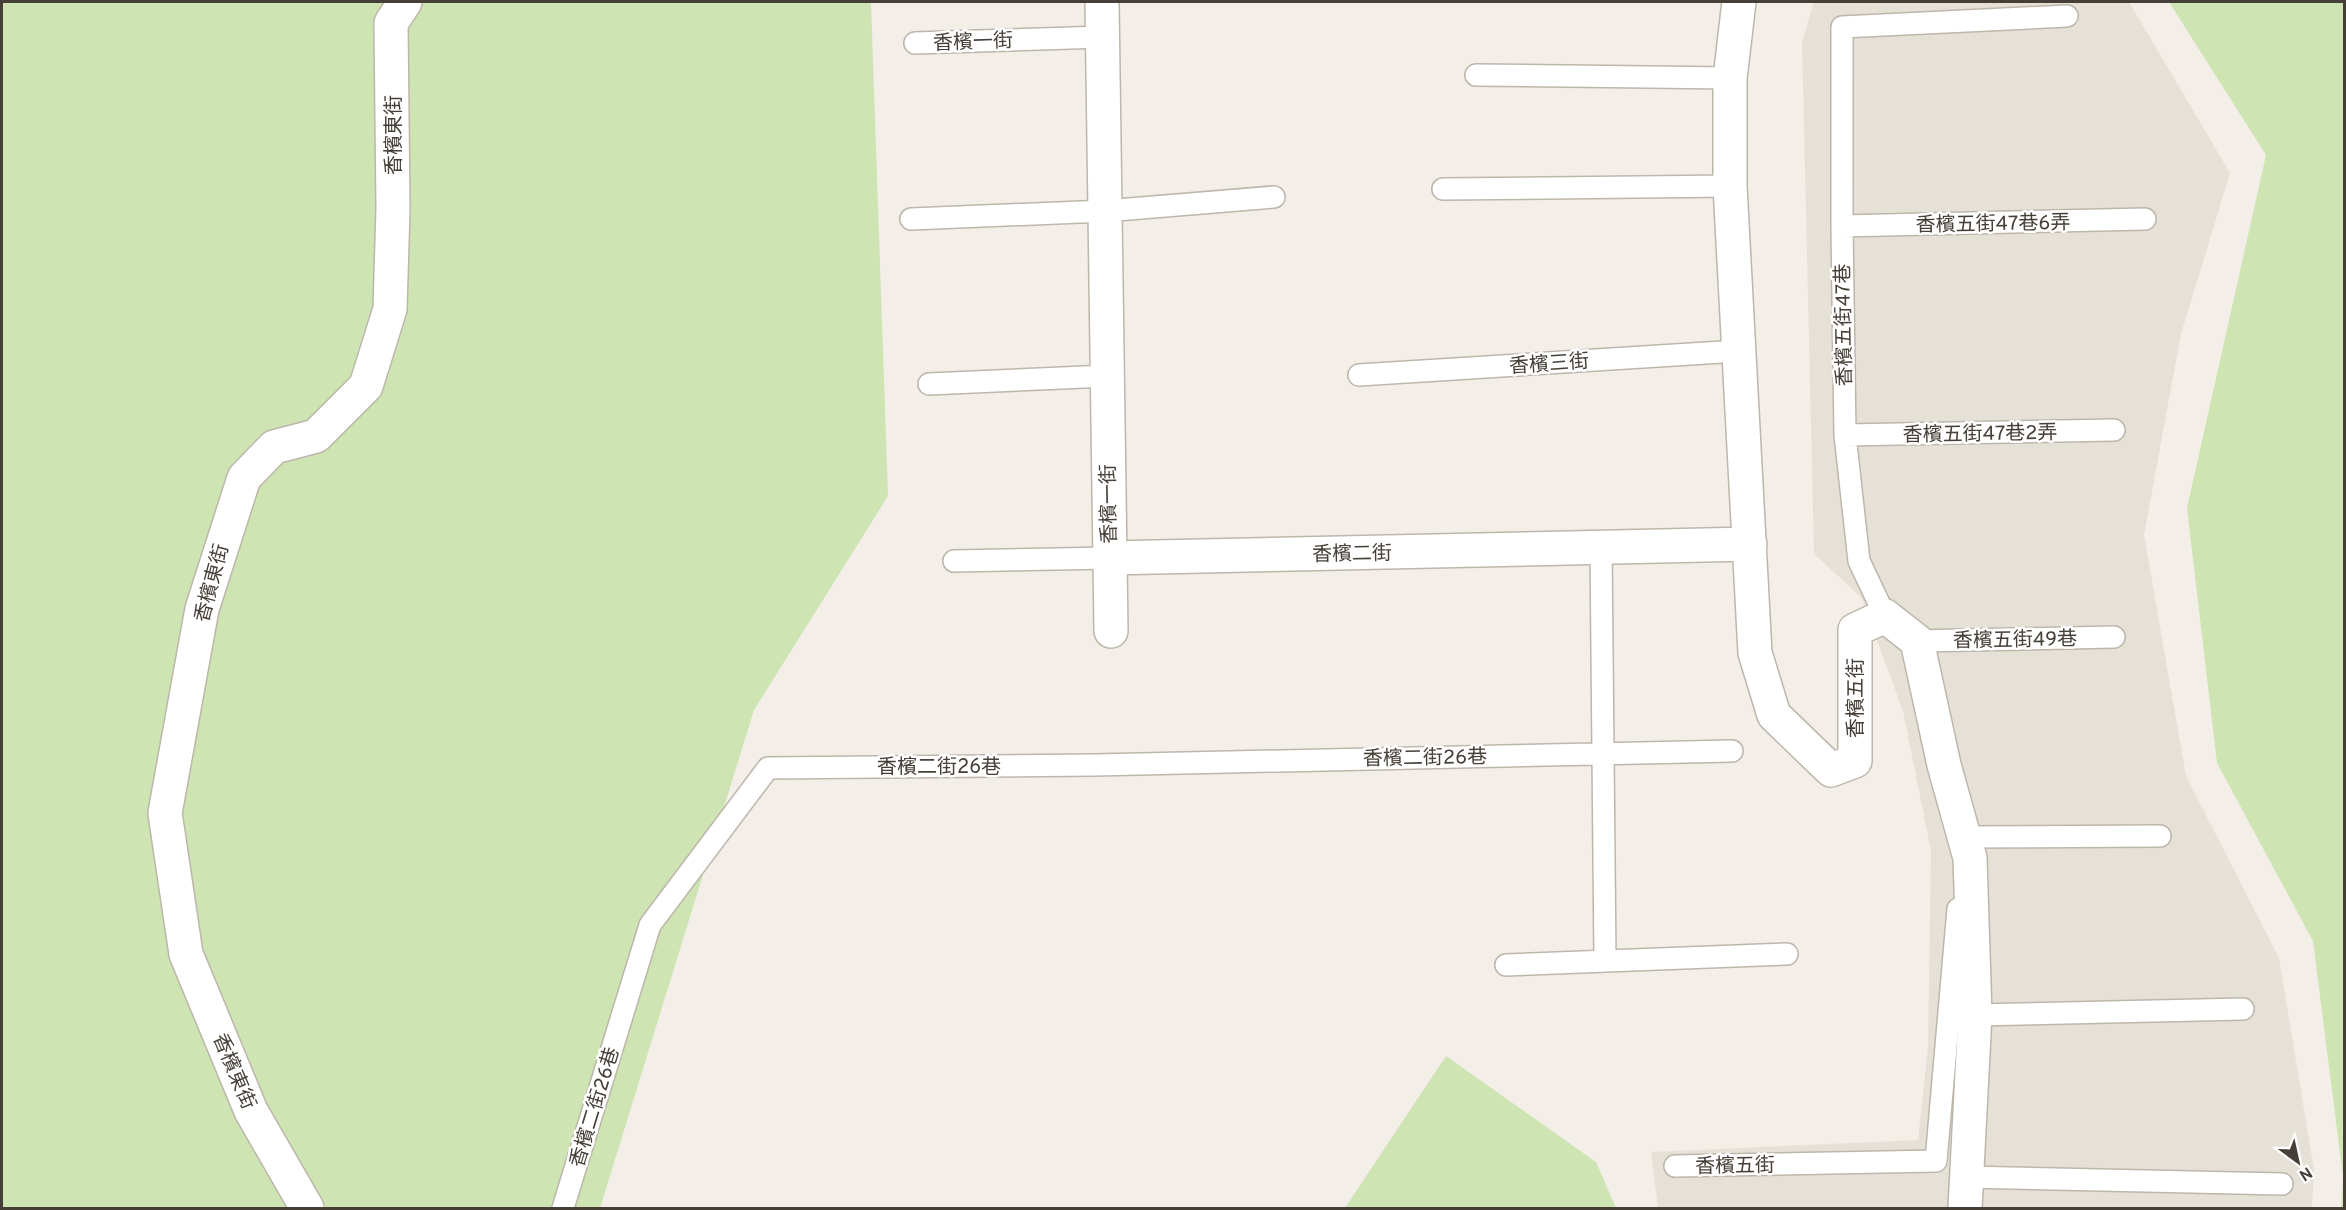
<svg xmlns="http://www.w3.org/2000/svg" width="2346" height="1210" font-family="Overpass,'Noto Sans TC',sans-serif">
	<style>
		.residential { fill: #e6e1d6 }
		.green { fill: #cfe4b3 }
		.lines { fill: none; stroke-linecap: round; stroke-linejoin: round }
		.service-casing { stroke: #bdb6ab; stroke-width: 24 }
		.minor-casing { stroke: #bdb6ab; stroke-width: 36 }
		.service { stroke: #fff; stroke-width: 21 }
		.minor { stroke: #fff; stroke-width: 33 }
		.labels { text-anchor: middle; stroke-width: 5; stroke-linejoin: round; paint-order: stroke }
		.street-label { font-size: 20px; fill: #453f37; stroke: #fff }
	</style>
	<rect width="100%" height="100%" fill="#f3efe8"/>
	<path class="residential" d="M 1814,2 L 2129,2 L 2230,173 L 2181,334 L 2144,535 L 2186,776 L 2279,958 L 2314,1170 L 2312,1208 L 1658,1208 L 1651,1152 L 1918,1140 L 1928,1047 L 1931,851 L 1903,711 L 1861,597 L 1814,554 L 1802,42 Z"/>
	<path class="green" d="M 2,2 L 871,2 L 888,496 L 754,710 L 600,1208 L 2,1208 Z
		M 2169,2 L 2344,2 L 2344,1208 L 2341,1208 L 2343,1177 L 2313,941 L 2217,763 L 2187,508 L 2266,155 Z
		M 1446,1056 L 1596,1162 L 1616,1208 L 1345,1208 Z"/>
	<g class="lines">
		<g class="service-casing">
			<path id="service" d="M 915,43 L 1103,37
				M 1476,75 L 1730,78
				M 1443,189 L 1730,186
				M 911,219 L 1105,211 L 1274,197
				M 1842,226 L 2145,219
				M 1359,375 L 1738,351
				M 929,384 L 1107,376
				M 1845,435 L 2114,430
				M 1601,547 L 1605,960
				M 954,561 L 1109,558
				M 1885,616 L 1859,561 L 1845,435 L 1842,226 L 1842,27 L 2067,16
				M 1917,641 L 2114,637
				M 1964,848 L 1965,837 L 2160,836
				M 1506,965 L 1787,954
				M 1975,1015 L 2243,1009
				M 1675,1166 L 1936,1161 L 1958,909
				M 1966,1177 L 2282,1184
				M 563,1208 L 650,925 L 768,768 L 1095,765 L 1732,751"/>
		</g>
		<g class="minor-casing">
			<path id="minor" d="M 1102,2 L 1111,631
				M 1739,2 L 1730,78 L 1730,186 L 1755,653 L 1774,715 L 1831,770 L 1855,761 L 1855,630 L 1885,616 L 1917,641 L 1944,765 L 1970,858 L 1975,1015 L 1965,1208
				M 1109,558 L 1750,544
				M 307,1208 L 251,1111 L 186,954 L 165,813 L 202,609 L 244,478 L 274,447 L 316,436 L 366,386 L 390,309 L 393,209 L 391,23 L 405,2"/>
		</g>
		<use href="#service" class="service"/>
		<use href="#minor" class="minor"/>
	</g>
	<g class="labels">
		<g class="street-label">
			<text transform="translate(973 41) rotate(-2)" y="7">香檳一街</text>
			<text transform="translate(393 135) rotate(-90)" y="7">香檳東街</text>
			<text transform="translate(1993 223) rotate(-1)" y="7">香檳五街47巷6弄</text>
			<text transform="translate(1843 325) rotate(-91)" y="7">香檳五街47巷</text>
			<text transform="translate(1549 363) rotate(-4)" y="7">香檳三街</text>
			<text transform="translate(1980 433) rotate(-1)" y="7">香檳五街47巷2弄</text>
			<text transform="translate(1108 504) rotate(-91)" y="7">香檳一街</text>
			<text transform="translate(1352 553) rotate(-1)" y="7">香檳二街</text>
			<text transform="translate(211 583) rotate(-75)" y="7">香檳東街</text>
			<text transform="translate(2015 639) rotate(-1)" y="7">香檳五街49巷</text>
			<text transform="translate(1855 698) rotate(-90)" y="7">香檳五街</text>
			<text transform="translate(1425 757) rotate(-1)" y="7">香檳二街26巷</text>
			<text x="939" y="773">香檳二街26巷</text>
			<text transform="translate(235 1071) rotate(67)" y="7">香檳東街</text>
			<text transform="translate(594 1107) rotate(-73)" y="7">香檳二街26巷</text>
			<text transform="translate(1735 1165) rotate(-1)" y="7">香檳五街</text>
		</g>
	</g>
	<rect width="2346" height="1210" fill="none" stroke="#453f37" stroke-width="6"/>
	<g transform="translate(2298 1162) rotate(147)" stroke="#ffffff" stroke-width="4.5" paint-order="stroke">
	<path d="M0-4.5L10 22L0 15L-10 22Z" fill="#453f37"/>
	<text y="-9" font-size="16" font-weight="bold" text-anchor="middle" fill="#453f37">N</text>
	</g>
</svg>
